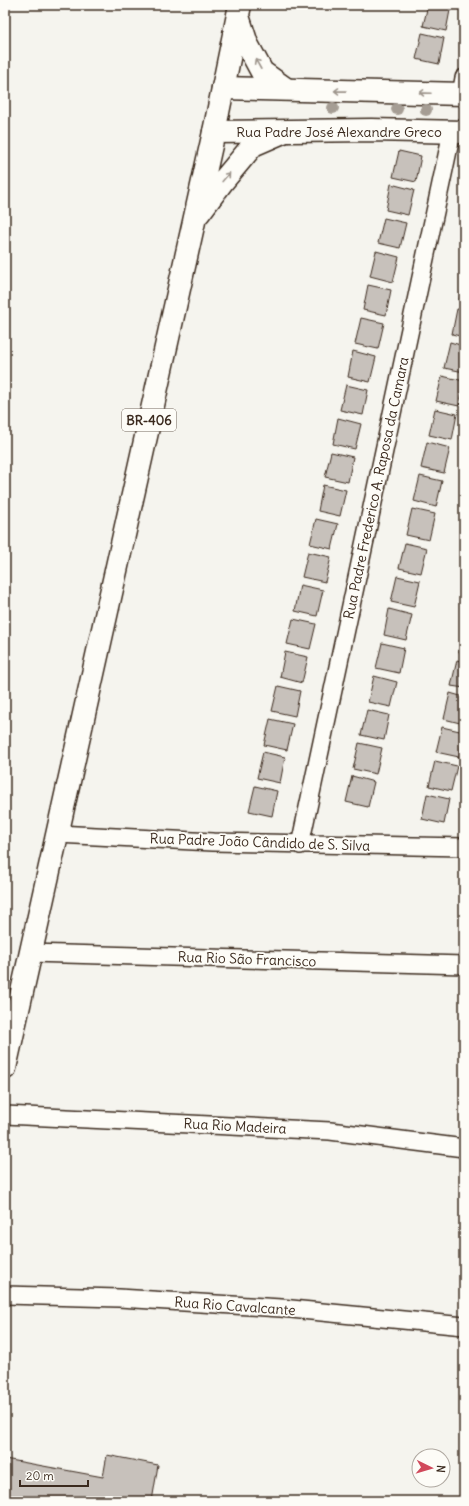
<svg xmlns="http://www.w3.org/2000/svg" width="469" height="1506" font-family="Delius,sans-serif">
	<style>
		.building { fill: #c7c1bb; stroke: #3b2a1e }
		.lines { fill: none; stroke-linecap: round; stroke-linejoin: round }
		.street-casing { stroke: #3b2a1e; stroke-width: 20 }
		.secondary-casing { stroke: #3b2a1e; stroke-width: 25 }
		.primary-casing { stroke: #3b2a1e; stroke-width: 25 }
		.street { stroke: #fdfcf7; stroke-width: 17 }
		.secondary { stroke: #fdfcf7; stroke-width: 22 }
		.primary { stroke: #fdfcf7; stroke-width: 22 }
		.tree { fill: #a59d94 }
		.oneway { stroke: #9c938a }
		.labels { text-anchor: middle; stroke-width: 3.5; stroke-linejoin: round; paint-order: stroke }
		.shield { fill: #fdfcf7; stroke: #75695f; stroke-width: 1 }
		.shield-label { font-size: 13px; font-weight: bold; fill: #3b2a1e }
		.street-label { font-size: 14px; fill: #3b2a1e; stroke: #fdfcf7 }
	</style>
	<rect width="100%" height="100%" fill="#f5f4ee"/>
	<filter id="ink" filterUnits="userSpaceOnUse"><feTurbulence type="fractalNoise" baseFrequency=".025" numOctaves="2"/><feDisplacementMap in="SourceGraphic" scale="8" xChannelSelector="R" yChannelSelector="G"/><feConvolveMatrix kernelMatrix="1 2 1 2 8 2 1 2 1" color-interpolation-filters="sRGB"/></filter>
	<g filter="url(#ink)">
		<path class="building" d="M 428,5 L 451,5 L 446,31 L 423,26 Z
			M 422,33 L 444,38 L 439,64 L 416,59 Z
			M 399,151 L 421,156 L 416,182 L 393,177 Z
			M 391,184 L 414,190 L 408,215 L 386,210 Z
			M 384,218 L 406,223 L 400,248 L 378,243 Z
			M 376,251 L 399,257 L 393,282 L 370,276 Z
			M 464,280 L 464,302 L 459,301 Z
			M 368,285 L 391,290 L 386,315 L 363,310 Z
			M 457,309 L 464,310 L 464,337 L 452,334 Z
			M 361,318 L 384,323 L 378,349 L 355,344 Z
			M 450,342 L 464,346 L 464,372 L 444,368 Z
			M 353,351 L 376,357 L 370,382 L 348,377 Z
			M 442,376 L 464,381 L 459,406 L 436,401 Z
			M 346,385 L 368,390 L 363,415 L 340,410 Z
			M 435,409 L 457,414 L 452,440 L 429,435 Z
			M 338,418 L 361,424 L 355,449 L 333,444 Z
			M 427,442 L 450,448 L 444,473 L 421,468 Z
			M 331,452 L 353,457 L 348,482 L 325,477 Z
			M 420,476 L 442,481 L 436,507 L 414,501 Z
			M 323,485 L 346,490 L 340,516 L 318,511 Z
			M 412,509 L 435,514 L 429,540 L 406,535 Z
			M 316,519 L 338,524 L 332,549 L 310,544 Z
			M 405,543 L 427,548 L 421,573 L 399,568 Z
			M 308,552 L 331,557 L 325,582 L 302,577 Z
			M 397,576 L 420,581 L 414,607 L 391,602 Z
			M 300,585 L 323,590 L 317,616 L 295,611 Z
			M 389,609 L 412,615 L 406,640 L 384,635 Z
			M 293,619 L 316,624 L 310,649 L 287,644 Z
			M 464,631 L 464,653 L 459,652 Z
			M 382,643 L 404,648 L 399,673 L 376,668 Z
			M 285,652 L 308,657 L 302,683 L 280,677 Z
			M 457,660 L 464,662 L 464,688 L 451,686 Z
			M 374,676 L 397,682 L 391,707 L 368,702 Z
			M 278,686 L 300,691 L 295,716 L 272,711 Z
			M 450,693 L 464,697 L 464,724 L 444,719 Z
			M 367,710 L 389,715 L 384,740 L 361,735 Z
			M 270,719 L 293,724 L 287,750 L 264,745 Z
			M 442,727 L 464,732 L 459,757 L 436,752 Z
			M 359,743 L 382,748 L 376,774 L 353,769 Z
			M 263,752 L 285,757 L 280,783 L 257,778 Z
			M 435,761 L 457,766 L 451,791 L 429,786 Z
			M 352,776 L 374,782 L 368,807 L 346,802 Z
			M 255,786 L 277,791 L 272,816 L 249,811 Z
			M 427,794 L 449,799 L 444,824 L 422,819 Z
			M 107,1455 L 158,1465 L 152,1501 L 5,1501 L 5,1459 L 103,1477 Z"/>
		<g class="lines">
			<g class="street-casing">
				<path id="street" d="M 461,94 L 464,78
					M 57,834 L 213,842 L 464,847
					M 300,845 L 452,132
					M 30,953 L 464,965
					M 5,1115 L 330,1131 L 464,1148
					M 5,1295 L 119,1298 L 281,1308 L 464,1326"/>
			</g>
			<g class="secondary-casing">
				<path id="secondary" d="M 223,88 L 464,94
					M 214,132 L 371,130 L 464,132"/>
			</g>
			<g class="primary-casing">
				<path id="primary" d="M 238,16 L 247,44 L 262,72 L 286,89
					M 199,213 L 223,181 L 253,145 L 283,132
					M 5,1068 L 214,132 L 240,5"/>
			</g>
			<use href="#street" class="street"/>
			<use href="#secondary" class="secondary"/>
			<use href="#primary" class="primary"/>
		</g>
		<g class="tree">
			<circle cx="333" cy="108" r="6"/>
			<circle cx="397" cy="109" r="6"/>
			<circle cx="426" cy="110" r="6"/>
		</g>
		<defs><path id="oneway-shaft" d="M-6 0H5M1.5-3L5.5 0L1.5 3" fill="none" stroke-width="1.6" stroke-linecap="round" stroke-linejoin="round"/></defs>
		<g class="oneway">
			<use href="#oneway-shaft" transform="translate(258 64) rotate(-119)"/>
			<use href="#oneway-shaft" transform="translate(340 91) rotate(-179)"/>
			<use href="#oneway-shaft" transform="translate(425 93) rotate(-178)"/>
			<use href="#oneway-shaft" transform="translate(226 177) rotate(-50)"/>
		</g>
	</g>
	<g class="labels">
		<rect class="shield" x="122" y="409" width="54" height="22" rx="3"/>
		<g class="shield-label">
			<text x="149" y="425">BR-406</text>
		</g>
		<g class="street-label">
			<text x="339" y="137">Rua Padre José Alexandre Greco</text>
			<text transform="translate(376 488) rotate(-78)" y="5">Rua Padre Frederico A. Raposa da Camara</text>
			<text transform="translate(260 842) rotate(2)" y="5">Rua Padre João Cândido de S. Silva</text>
			<text transform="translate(247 959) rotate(2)" y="5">Rua Rio São Francisco</text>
			<text transform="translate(235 1126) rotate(3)" y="5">Rua Rio Madeira</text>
			<text transform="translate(235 1306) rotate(4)" y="5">Rua Rio Cavalcante</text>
		</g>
	</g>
	<rect width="469" height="1506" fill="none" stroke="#fdfcf7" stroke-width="20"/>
	<rect x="10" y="10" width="449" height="1486" fill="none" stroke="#3b2a1e" stroke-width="1.5" filter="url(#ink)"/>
	<g transform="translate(431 1468) rotate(95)"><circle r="19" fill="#fdfcf7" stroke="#afa8a0"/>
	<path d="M0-3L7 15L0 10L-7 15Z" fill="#d1495b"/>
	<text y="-6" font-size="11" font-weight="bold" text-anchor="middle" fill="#3b2a1e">N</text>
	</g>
	<path d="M20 1480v6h68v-6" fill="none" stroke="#3b2a1e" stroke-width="2"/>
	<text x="26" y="1480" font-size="12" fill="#3b2a1e" stroke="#fdfcf7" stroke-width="3" paint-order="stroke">20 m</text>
</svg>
